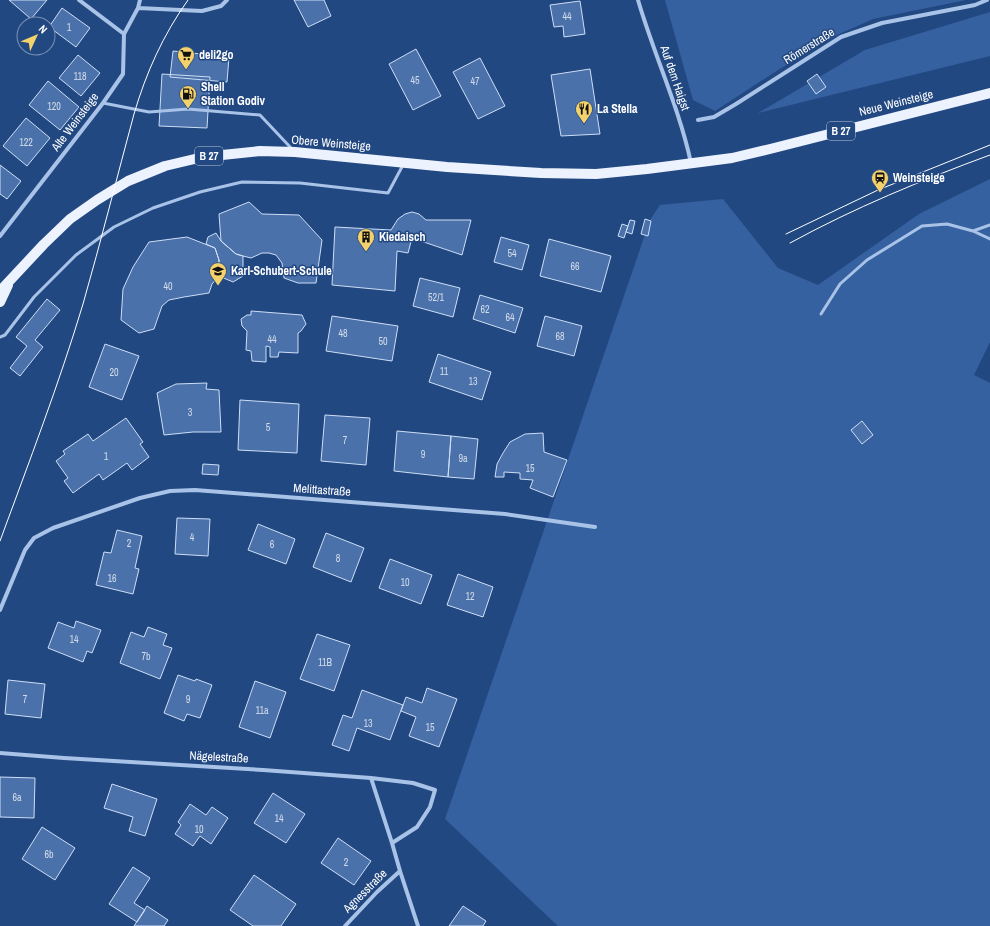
<svg xmlns="http://www.w3.org/2000/svg" width="990" height="926" font-family="'Archivo Narrow',sans-serif">
	<style>
		.green { fill: #3661a0 }
		.building { fill: #4b71ab; stroke: #cddef6 }
		.lines { fill: none; stroke-linecap: round; stroke-linejoin: round }
		.lane { stroke: #a9c3e8; stroke-width: 3 }
		.street { stroke: #a9c3e8; stroke-width: 4 }
		.primary { stroke: #ecf2fe; stroke-width: 10 }
		.tram { stroke: #fff; stroke-width: 1 }
		.labels { text-anchor: middle; stroke-width: 3; stroke-linejoin: round; paint-order: stroke }
		.number-label { font-size: 10px; fill: #d2dcea }
		.shield { fill: #224882; stroke: #bdc8da; stroke-width: 1 }
		.shield-label { font-size: 11px; font-weight: bold; fill: #fff }
		.street-label { font-size: 12px; fill: #fff; stroke: #224882 }
		.poi-label { font-size: 12px; font-weight: bold; fill: #fff; stroke: #224882; text-anchor: start }
	</style>
	<rect width="100%" height="100%" fill="#224882"/>
	<path class="green" d="M 665,0 L 966,0 L 873,19 L 839,34 L 778,70 L 715,111 L 693,100 Z
		M 990,12 L 990,56 L 758,113 L 865,50 Z
		M 990,179 L 990,342 L 974,375 L 990,383 L 990,926 L 558,926 L 445,819 L 650,220 L 660,205 L 723,199 L 778,268 L 818,285 L 919,214 Z"/>
	<path class="building" d="M 9,0 L 47,0 L 31,19 Z
		M 294,0 L 324,0 L 331,16 L 308,27 Z
		M 580,1 L 585,34 L 564,37 L 563,26 L 554,27 L 550,5 Z
		M 62,8 L 90,28 L 76,47 L 49,27 Z
		M 416,49 L 441,96 L 413,110 L 389,64 Z
		M 173,51 L 229,57 L 227,82 L 170,77 Z
		M 78,55 L 100,73 L 81,96 L 59,78 Z
		M 480,58 L 505,106 L 478,119 L 453,72 Z
		M 590,69 L 600,134 L 561,136 L 551,75 Z
		M 162,74 L 210,77 L 207,128 L 159,126 Z
		M 817,74 L 826,87 L 816,94 L 807,81 Z
		M 48,81 L 79,107 L 60,130 L 29,105 Z
		M 26,118 L 50,138 L 27,166 L 3,146 Z
		M 0,165 L 21,181 L 7,199 L 0,194 Z
		M 249,202 L 262,214 L 299,215 L 322,240 L 316,283 L 298,283 L 284,278 L 282,263 L 276,255 L 269,253 L 262,253 L 251,258 L 243,256 L 236,254 L 221,241 L 219,214 Z
		M 412,212 L 419,214 L 426,220 L 471,220 L 462,255 L 412,238 L 408,253 L 397,251 L 395,291 L 332,285 L 335,227 L 391,230 L 398,219 L 405,214 Z
		M 645,219 L 651,221 L 648,236 L 641,234 Z
		M 630,220 L 635,221 L 632,234 L 626,232 Z
		M 622,224 L 628,226 L 624,238 L 618,236 Z
		M 216,233 L 221,241 L 236,254 L 243,256 L 243,276 L 233,282 L 219,276 L 219,260 L 215,248 L 206,244 L 208,237 Z
		M 187,237 L 215,248 L 219,260 L 219,276 L 212,284 L 209,293 L 184,297 L 169,300 L 162,306 L 154,329 L 139,333 L 121,320 L 123,289 L 133,267 L 149,242 Z
		M 501,237 L 529,245 L 522,270 L 494,262 Z
		M 549,239 L 611,256 L 601,292 L 540,276 Z
		M 420,278 L 460,288 L 453,317 L 413,306 Z
		M 480,295 L 523,308 L 515,333 L 473,319 Z
		M 47,299 L 60,310 L 35,340 L 43,347 L 20,376 L 10,368 L 27,346 L 16,337 Z
		M 251,311 L 302,315 L 306,324 L 301,331 L 298,333 L 298,353 L 279,352 L 278,357 L 270,357 L 270,347 L 266,346 L 266,362 L 252,361 L 251,351 L 246,350 L 247,331 L 242,326 L 241,319 L 247,315 L 251,315 Z
		M 332,316 L 398,326 L 392,361 L 326,351 Z
		M 545,316 L 582,326 L 574,356 L 537,346 Z
		M 105,344 L 139,356 L 122,400 L 89,387 Z
		M 438,354 L 491,372 L 482,400 L 429,382 Z
		M 207,383 L 206,389 L 219,390 L 221,432 L 193,432 L 164,435 L 157,393 L 176,384 Z
		M 240,400 L 299,404 L 297,453 L 238,450 Z
		M 325,415 L 370,418 L 366,465 L 321,461 Z
		M 126,418 L 143,442 L 140,444 L 149,457 L 132,470 L 127,463 L 103,480 L 99,474 L 73,493 L 64,481 L 68,478 L 56,461 L 65,454 L 63,451 L 88,434 L 93,441 Z
		M 862,421 L 873,435 L 862,444 L 851,430 Z
		M 397,431 L 451,436 L 448,477 L 394,471 Z
		M 543,433 L 544,452 L 567,460 L 553,497 L 530,488 L 533,480 L 520,479 L 520,473 L 504,472 L 504,477 L 495,477 L 497,464 L 503,453 L 510,442 L 525,434 Z
		M 451,436 L 478,439 L 474,479 L 448,477 Z
		M 203,464 L 219,465 L 218,475 L 202,474 Z
		M 177,518 L 210,519 L 208,556 L 175,554 Z
		M 258,524 L 295,539 L 286,564 L 248,550 Z
		M 117,530 L 142,536 L 135,568 L 139,569 L 133,594 L 96,585 L 104,552 L 111,553 Z
		M 326,533 L 364,548 L 351,582 L 313,567 Z
		M 390,559 L 432,575 L 421,604 L 379,588 Z
		M 458,574 L 493,587 L 483,617 L 447,605 Z
		M 76,621 L 101,630 L 92,653 L 87,651 L 83,662 L 48,648 L 58,622 L 74,628 Z
		M 148,627 L 167,634 L 163,645 L 172,648 L 160,679 L 120,663 L 131,632 L 144,637 Z
		M 317,634 L 350,645 L 334,691 L 300,679 Z
		M 178,675 L 195,681 L 196,679 L 212,685 L 200,718 L 187,714 L 184,721 L 164,713 Z
		M 8,680 L 45,684 L 41,718 L 5,714 Z
		M 255,681 L 286,692 L 270,738 L 239,727 Z
		M 427,688 L 457,699 L 439,747 L 409,736 L 416,717 L 401,711 L 406,697 L 422,703 Z
		M 362,690 L 403,705 L 390,740 L 357,728 L 349,751 L 332,745 L 343,715 L 352,718 Z
		M 0,777 L 35,778 L 34,818 L 0,817 Z
		M 112,784 L 157,799 L 145,836 L 129,831 L 133,817 L 104,808 Z
		M 273,793 L 305,814 L 286,843 L 254,823 Z
		M 190,804 L 206,815 L 212,807 L 228,818 L 211,844 L 200,836 L 193,846 L 175,834 L 181,825 L 178,822 Z
		M 42,827 L 75,848 L 55,880 L 22,859 Z
		M 338,838 L 371,861 L 354,885 L 321,863 Z
		M 133,867 L 150,878 L 134,903 L 145,910 L 137,922 L 109,904 Z
		M 254,875 L 296,904 L 281,926 L 253,926 L 230,910 Z
		M 147,906 L 168,920 L 164,926 L 134,926 Z
		M 463,906 L 486,921 L 483,926 L 449,926 Z"/>
	<g class="lines">
		<path class="lane" d="M 103,103 L 149,112 L 188,109 L 260,115 L 292,149
			M 973,231 L 990,239
			M 821,314 L 840,284 L 867,260 L 922,226 L 947,224 L 973,231 L 990,225
			M 0,337 L 5,335 L 34,297 L 76,255 L 114,227 L 153,208 L 200,192 L 242,182 L 300,183 L 388,193 L 403,165"/>
		<path class="street" d="M 79,0 L 124,34
			M 638,0 C 654,55 679,107 691,163
			M 138,8 L 202,11 L 221,6 L 227,0
			M 698,120 L 714,117 L 736,104 L 841,37 L 882,23 L 975,5 L 987,0
			M 0,236 L 103,103 L 123,74 L 124,34 L 138,8 L 140,0
			M 0,610 L 25,550 L 34,538 L 53,528 L 140,498 L 170,491 L 195,490 L 505,514 L 595,527
			M 0,753 L 64,758 L 263,770 L 371,778 L 413,783 L 435,790 L 430,807 L 417,827 L 392,843
			M 371,778 L 392,843 L 400,871 L 418,926
			M 345,926 L 377,892 L 400,871"/>
		<path class="primary" d="M 0,291 L 44,244 L 70,219 L 97,200 L 128,181 L 165,166 L 203,157 L 260,151 L 295,152 L 447,167 L 541,173 L 596,174 L 647,169 L 732,158 L 770,149 L 990,93
			M 0,302 L 8,285"/>
		<path class="tram" d="M 786,234 L 878,190 L 990,145
			M 790,243 C 854,208 922,180 990,155
			M 0,541 C 29,462 59,384 83,304 C 101,241 117,177 134,114 C 146,73 163,35 188,0"/>
	</g>
	<defs>
		<g id="supermarket-pin" transform="scale(0.9)"><path d="M0 17L-7.5 6A9.5 9.5 0 1 1 7.5 6Z" fill="#f4d26b" stroke="#224882"/><path d="M-6-5.5h2.5l.6 2H6L4.5 2H-2.5L-4.4-4H-6ZM-1.5 3.2a1.3 1.3 0 1 0 .1 0ZM3 3.2a1.3 1.3 0 1 0 .1 0Z" fill="#111"/></g>
		<g id="fuel-pin" transform="scale(0.9)"><path d="M0 17L-7.5 6A9.5 9.5 0 1 1 7.5 6Z" fill="#f4d26b" stroke="#224882"/><path d="M-5.5-6h7V0h2V4h1.3V-2.5L3-4.5l.8-.8L6-3V5H2.5V1h-1V6h-7ZM-4.2-4.7v3.2H.2V-4.7Z" fill="#111"/></g>
		<g id="restaurant-pin" transform="scale(0.9)"><path d="M0 17L-7.5 6A9.5 9.5 0 1 1 7.5 6Z" fill="#f4d26b" stroke="#224882"/><path d="M-5-6h1v4h1v-4h1v4h1v-4h1v5L-1.5 .5V6h-2V.5L-5-1ZM5-6V6H3V1.5H1.5Q1.5-4 5-6Z" fill="#111"/></g>
		<g id="station-pin" transform="scale(0.9)"><path d="M0 17L-7.5 6A9.5 9.5 0 1 1 7.5 6Z" fill="#f4d26b" stroke="#224882"/><path d="M-3-6H3Q5-6 5-4V2Q5 4 3 4L4.5 6H3L1.5 4h-3L-3 6H-4.5L-3 4Q-5 4-5 2V-4Q-5-6-3-6ZM-3.5-4v3h7v-3ZM-3.5 1v1.5H-2V1ZM2 1v1.5H3.5V1Z" fill="#111"/></g>
		<g id="building-pin" transform="scale(0.9)"><path d="M0 17L-7.5 6A9.5 9.5 0 1 1 7.5 6Z" fill="#f4d26b" stroke="#224882"/><path d="M-4-6H4V6H1V3H-1V6H-4ZM-2.5-4.3h1.7v1.8h-1.7ZM.8-4.3h1.7v1.8H.8ZM-2.5-1h1.7V.8h-1.7ZM.8-1h1.7V.8H.8Z" fill="#111"/></g>
		<g id="school-pin" transform="scale(0.9)"><path d="M0 17L-7.5 6A9.5 9.5 0 1 1 7.5 6Z" fill="#f4d26b" stroke="#224882"/><path d="M0-5L7-2L0 1L-7-2ZM-4 1L0 2.5L4 1V4Q0 6-4 4Z" fill="#111"/></g>
	</defs>
	<g fill-rule="evenodd">
		<use href="#supermarket-pin" x="186" y="55"/>
		<use href="#fuel-pin" x="188" y="94"/>
		<use href="#restaurant-pin" x="584" y="109"/>
		<use href="#station-pin" x="880" y="178"/>
		<use href="#building-pin" x="366" y="237"/>
		<use href="#school-pin" x="218" y="271"/>
	</g>
	<g class="labels">
		<g class="number-label">
			<text x="567" y="20">44</text>
			<text x="69" y="31">1</text>
			<text x="80" y="80">118</text>
			<text x="415" y="84">45</text>
			<text x="475" y="85">47</text>
			<text x="54" y="110">120</text>
			<text x="26" y="146">122</text>
			<text x="512" y="257">54</text>
			<text x="575" y="270">66</text>
			<text x="168" y="290">40</text>
			<text x="436" y="301">52/1</text>
			<text x="485" y="313">62</text>
			<text x="510" y="321">64</text>
			<text x="343" y="337">48</text>
			<text x="560" y="340">68</text>
			<text x="272" y="343">44</text>
			<text x="383" y="345">50</text>
			<text x="444" y="375">11</text>
			<text x="114" y="376">20</text>
			<text x="473" y="385">13</text>
			<text x="190" y="416">3</text>
			<text x="268" y="431">5</text>
			<text x="345" y="444">7</text>
			<text x="423" y="458">9</text>
			<text x="106" y="460">1</text>
			<text x="463" y="462">9a</text>
			<text x="530" y="472">15</text>
			<text x="192" y="541">4</text>
			<text x="129" y="547">2</text>
			<text x="272" y="548">6</text>
			<text x="338" y="562">8</text>
			<text x="112" y="582">16</text>
			<text x="405" y="586">10</text>
			<text x="470" y="600">12</text>
			<text x="74" y="643">14</text>
			<text x="146" y="660">7b</text>
			<text x="325" y="666">11B</text>
			<text x="25" y="703">7</text>
			<text x="188" y="703">9</text>
			<text x="262" y="714">11a</text>
			<text x="368" y="727">13</text>
			<text x="430" y="731">15</text>
			<text x="17" y="801">6a</text>
			<text x="279" y="822">14</text>
			<text x="199" y="833">10</text>
			<text x="49" y="858">6b</text>
			<text x="346" y="866">2</text>
		</g>
		<g class="shield">
			<rect x="827" y="122" width="28" height="18" rx="3"/>
			<rect x="195" y="147" width="28" height="18" rx="3"/>
		</g>
		<g class="shield-label">
			<text x="841" y="135">B 27</text>
			<text x="209" y="160">B 27</text>
		</g>
		<g class="street-label">
			<text transform="translate(809 46) rotate(-32)" y="4">Römerstraße</text>
			<text transform="translate(675 78) rotate(71)" y="4">Auf dem Haigst</text>
			<text transform="translate(896 103) rotate(-14)" y="4">Neue Weinsteige</text>
			<text transform="translate(75 122) rotate(-53)" y="4">Alte Weinsteige</text>
			<text transform="translate(331 143) rotate(5)" y="4">Obere Weinsteige</text>
			<text transform="translate(322 490) rotate(4)" y="4">Melittastraße</text>
			<text transform="translate(219 757) rotate(3)" y="4">Nägelestraße</text>
			<text transform="translate(365 891) rotate(-45)" y="4">Agnesstraße</text>
		</g>
		<g class="poi-label">
			<text x="199" y="59">deli2go</text>
			<text x="201" y="91">Shell<tspan x="201" dy="14">Station Godiv</tspan></text>
			<text x="597" y="113">La Stella</text>
			<text x="893" y="182">Weinsteige</text>
			<text x="379" y="241">Kiedaisch</text>
			<text x="231" y="275">Karl-Schubert-Schule</text>
		</g>
	</g>
	<g transform="translate(36 36) rotate(46)"><circle r="19" fill="#224882" stroke="#7a91b4"/>
	<path d="M0-3L7 15L0 10L-7 15Z" fill="#f4d26b"/>
	<text y="-6" font-size="11" font-weight="bold" text-anchor="middle" fill="#ffffff">N</text>
	</g>
</svg>
